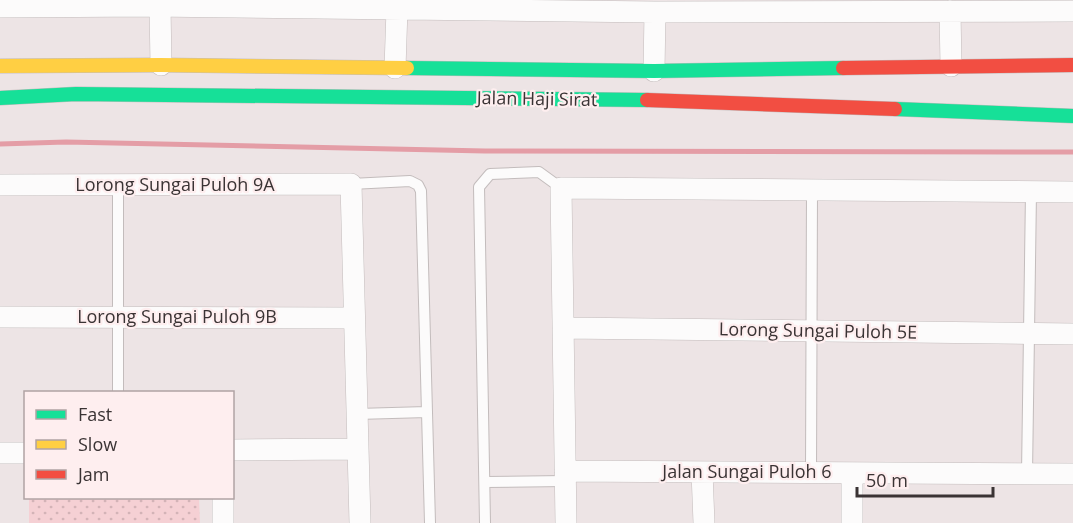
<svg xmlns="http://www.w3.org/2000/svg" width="1073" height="523" font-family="'Open Sans',sans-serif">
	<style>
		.green { fill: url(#green-dots) }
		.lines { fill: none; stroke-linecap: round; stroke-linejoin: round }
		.stream { stroke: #e49da6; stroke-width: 5 }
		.lane-casing { stroke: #c3bcbc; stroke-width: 12 }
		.street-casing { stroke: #c3bcbc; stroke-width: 22 }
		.fast-casing { stroke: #c3bcbc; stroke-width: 15 }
		.slow-casing { stroke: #c3bcbc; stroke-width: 15 }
		.jam-casing { stroke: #c3bcbc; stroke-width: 15 }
		.lane { stroke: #fcfbfb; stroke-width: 10 }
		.street { stroke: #fcfbfb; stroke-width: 21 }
		.fast { stroke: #16e098; stroke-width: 14 }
		.slow { stroke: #ffcf43; stroke-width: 14 }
		.jam { stroke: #f24e42; stroke-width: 14 }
		.labels { text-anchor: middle; stroke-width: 4.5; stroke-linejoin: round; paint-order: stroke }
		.street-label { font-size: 18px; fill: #3a3334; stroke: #feeeef }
	</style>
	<defs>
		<pattern id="green-dots" width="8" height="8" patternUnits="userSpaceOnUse" patternTransform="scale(1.5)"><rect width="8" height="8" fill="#f5d0d4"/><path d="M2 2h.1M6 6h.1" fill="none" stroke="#d3b3b7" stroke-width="1.8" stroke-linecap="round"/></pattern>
	</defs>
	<rect width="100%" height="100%" fill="#ede4e5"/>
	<path class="green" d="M 29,498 L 199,498 L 200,523 L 29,523 Z"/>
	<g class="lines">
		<path class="stream" d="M 0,144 L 66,142 L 485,151 L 1073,152"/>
		<g class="lane-casing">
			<path id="lane" d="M 351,184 L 410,181 L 418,185 L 421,191 L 430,523
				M 118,186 L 118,392
				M 357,414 L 427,412
				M 811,473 L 812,190
				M 1027,474 L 1031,192
				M 485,482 L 565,481
				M 485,523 L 479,187 L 490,174 L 539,172 L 561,188"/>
		</g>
		<g class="street-casing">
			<path id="street" d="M 160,6 L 161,65
				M 0,7 L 151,6 L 655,12 L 654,71
				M 950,11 L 951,66
				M 655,12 L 1073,11
				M 395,68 L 397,9
				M 0,185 L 351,184 L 360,523
				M 0,317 L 354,318
				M 563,328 L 1073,334
				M 232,450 L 357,449
				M 0,453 L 26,453
				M 565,471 L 1073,474
				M 702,472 L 704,523
				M 852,473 L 852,523
				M 223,498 L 223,523
				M 566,523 L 561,188 L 1073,192"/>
		</g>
		<g class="fast-casing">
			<path id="fast" d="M 407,68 L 654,71 L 843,68
				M 0,98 L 76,94 L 647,100
				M 895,109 L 1073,116"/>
		</g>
		<g class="slow-casing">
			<path id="slow" d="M 0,66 L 161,65 L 407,68"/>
		</g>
		<g class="jam-casing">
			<path id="jam" d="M 843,68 L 1073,65
				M 647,100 L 895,109"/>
		</g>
		<use href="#lane" class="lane"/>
		<use href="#street" class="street"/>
		<use href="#fast" class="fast"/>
		<use href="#slow" class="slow"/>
		<use href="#jam" class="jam"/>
	</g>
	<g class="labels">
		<g class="street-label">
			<text transform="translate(537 99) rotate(1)" y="6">Jalan Haji Sirat</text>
			<text x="175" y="191">Lorong Sungai Puloh 9A</text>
			<text x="177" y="323">Lorong Sungai Puloh 9B</text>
			<text transform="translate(818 331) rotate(1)" y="6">Lorong Sungai Puloh 5E</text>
			<text x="747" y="478">Jalan Sungai Puloh 6</text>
		</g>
	</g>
	<rect x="24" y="391" width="210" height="108" fill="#feeeef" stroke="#b0a3a4" stroke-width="1.5"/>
	<rect x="36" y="410" width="30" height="9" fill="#16e098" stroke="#b0a3a4" stroke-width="1.5"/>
	<text x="78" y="421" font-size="18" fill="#3a3334">Fast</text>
	<rect x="36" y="440" width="30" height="9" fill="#ffcf43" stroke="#b0a3a4" stroke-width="1.5"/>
	<text x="78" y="451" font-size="18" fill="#3a3334">Slow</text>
	<rect x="36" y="470" width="30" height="9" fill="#f24e42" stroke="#b0a3a4" stroke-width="1.5"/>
	<text x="78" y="481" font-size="18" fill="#3a3334">Jam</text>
	<path d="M857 487v9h136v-9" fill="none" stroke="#3a3334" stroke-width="3"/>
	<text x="866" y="487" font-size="18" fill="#3a3334" stroke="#feeeef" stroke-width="4.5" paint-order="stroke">50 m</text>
</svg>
